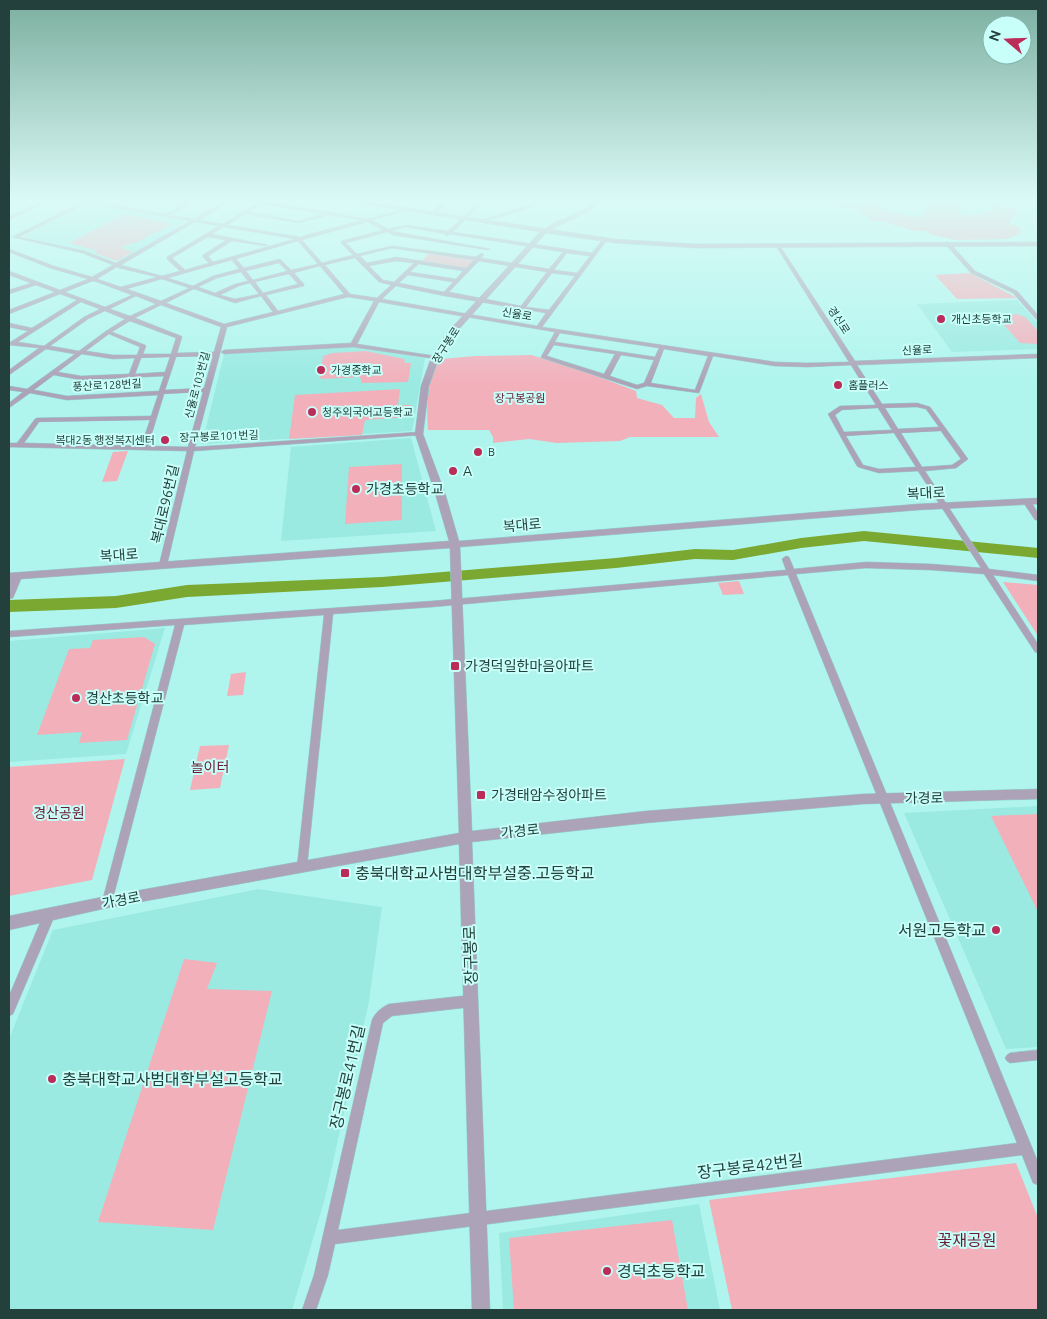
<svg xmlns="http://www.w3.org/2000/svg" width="1047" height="1319" font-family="Ubuntu,'Noto Sans KR',sans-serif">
	<rect width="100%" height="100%" fill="#aff5ee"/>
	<path fill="#9aeae2" d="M90,203L190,222L119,262L84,250L21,237Z
		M1017,300L1038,323V349L952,352L917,304Z
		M352,346L425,358L412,431L202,444L224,354Z
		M411,438L436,531L281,541L291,447Z
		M165,628L126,754L9,762V641Z
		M1038,806V1047L1006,1049L904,813Z
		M258,889L382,907L369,1001L325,1198L292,1310H9V1039L53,930Z
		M699,1204L720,1310H503L499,1233Z"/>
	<path fill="#f2b0bb" d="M788,199H831L855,205L866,199H886L881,208L893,213L919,217L927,209V201L920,199L957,201L959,213C976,217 979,215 994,209L992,206L993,204L1015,209L1017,212L1009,223L1021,228L1020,234L1007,239L956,240L932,235L926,231H914L881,221H871L859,209L832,206C823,195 800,202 788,199Z
		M125,214L172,224L137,242L120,247L113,245L133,252L117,261L95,253L98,251L69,243Z
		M430,252L475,260L466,269L421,262Z
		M970,273L1017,298L957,299L935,275Z
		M1017,314L1025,317L1038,331V344L1020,343L997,317Z
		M366,351L404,359L405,363H411L408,382L362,383L360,377L323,379L320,378L323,356L333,353Z
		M531,355L570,366L636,391L637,398L662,405L674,418H695L696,398L701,394L709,422L719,437H630L620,441L557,443L529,439L493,443V437L489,430H428C426,406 427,379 441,359L475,356Z
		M400,389L398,405H412L408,417L365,420L362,435L289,439L295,395Z
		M128,451L117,481L102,482L113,452Z
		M402,464V520L345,524L349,467Z
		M739,581L744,594L723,595L718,583Z
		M1003,582L1038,585V636Z
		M144,637L155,644L127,740L79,743L82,732L37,735L69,649L90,648L93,640Z
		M246,672L243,695L227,696L231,674Z
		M229,745L220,788L190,790L200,746Z
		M125,759L92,880L9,896V767Z
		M1038,814V912L991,816Z
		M184,959L217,963L207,989L272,991L213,1230L98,1222Z
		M1016,1163L1038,1218V1310H732L709,1200Z
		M672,1220L688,1310H514L509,1238Z"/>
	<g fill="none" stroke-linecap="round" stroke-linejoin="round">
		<path fill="#7aa831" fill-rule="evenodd" d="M864,531L1038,548V558L864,541L801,548L733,560L695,559L616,568L382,587L187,597L116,608L9,612V600L116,596L187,585L382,577L616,558L695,549L733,550L801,538Z"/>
		<g stroke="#93d1cb" stroke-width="1">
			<path id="pedestrian" d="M1038,1050V1060L1010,1063L1007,1061L1005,1058L1007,1055L1010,1053Z"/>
		</g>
		<g stroke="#93d1cb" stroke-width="1">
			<path id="minor" d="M47,199H53L9,220V217Z
				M89,199H95L92,201L112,205L123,199H129L117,206L166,214L184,204L157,199H168L187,202L193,199H199L171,215L194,219L228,199H234L199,220L223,224L257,203L240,199L262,201L368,219L404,209H406V211L372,220L388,229L406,225L448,231L482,199H487L453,232L592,253L603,239L607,240L542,327L775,362L807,363L849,362L776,246L778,245L780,246L855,361L1038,354V358L857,365L882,404L917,403L930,407L968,459L956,468L925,471L989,569L1038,575V581L993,575L1038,644V653L1035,652L984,574L931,570L866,568L796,574L1038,1162V1185L1033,1183L1022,1155L335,1244L328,1275L316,1310H302L314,1275L372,1020C375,1013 382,1007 389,1004L471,995L475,997L477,1001L475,1005L471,1007L392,1016L383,1023L338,1230L1017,1143L788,575L432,607L333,614L307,867L306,870L302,872L298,870L297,867L324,615L184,625L112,902L111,906L107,907L103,906L102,902L175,625L9,637V631L432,601L786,570L782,559L786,556L789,557L794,569L866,562L931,564L981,568L918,471L879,473L858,467L857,466L828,414L840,406L876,405L851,365L807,367L775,366L713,356L699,393L647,386L637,389L542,358L541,357L555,332L379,302L357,344L435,356L437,357V359L353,347L224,354L221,352L224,350L351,343L374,301L348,297L227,327L195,447L419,432L421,433V435L194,451L167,565L163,568L160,567L159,565L187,451L9,447V443H17L35,419L37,418L151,416L158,395L67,400L30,393L9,408V403L23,392L9,390V386L27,389L75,354L46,349L9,375V370L39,348L9,345V343L28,331L9,327V323L32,328L77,300L60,294L9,314V310L55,292L36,285L9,294V290L31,283L9,275V271L60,290L88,279L50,268L9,252V249L54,266L92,277L113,265L82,253L12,237ZM88,203L190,221L116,263L85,251L19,237ZM262,204L323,214L299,221L248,212ZM245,214L299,223L329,215L362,220L300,237L228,225ZM195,222L219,226L167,257V259L180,271L162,276L121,265ZM367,222L383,230L341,241V243L353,255L322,263L302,240ZM224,227L295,239L213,262L208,256L232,241L266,246L268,245L212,234ZM406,227L446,234L445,235L447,236L450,234L563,252L549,269L481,258L484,255L481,253L476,257L392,246L357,254L346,243L387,232L393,235L488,250L490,249L391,231ZM208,237L226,240L203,255V257L209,263L185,270L172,258ZM298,241L318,264L291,270L280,259L244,268L236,259ZM392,248L474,260L466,268L396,257L367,263L360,256ZM567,253L590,256L577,273L554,270ZM355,258L379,282L391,285L377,298L350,294L325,265ZM232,260L239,269L213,276L193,286L168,278ZM396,261L414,263L394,282L383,280L369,266ZM479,261L547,272L521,306L449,292ZM279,263L287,271L253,280L246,271ZM419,264L463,271L456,279L410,272ZM320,266L344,294L278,311L266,295L304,286V284L294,273ZM117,267L119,268L157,277L121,287L97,279ZM241,272L248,281L235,284L215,293L198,287L217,278ZM552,273L575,276L549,310L526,307ZM289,274L298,284L263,293L255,282ZM408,275L453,282L444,292L399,283ZM162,279L189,288L161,301L127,289ZM93,281L97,282L132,295L105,307L65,292ZM250,283L259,294L235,299L220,295L239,286ZM396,286L445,296L546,313L537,326L382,299ZM194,289L235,303L261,296L273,312L224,324L166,303ZM136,296L156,304L130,316L110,309ZM81,302L100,309L84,317L44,346L18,342ZM161,305L221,327L214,352L177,353L182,337L181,336L135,318ZM105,311L125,319L106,331L79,351L50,346L88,319ZM130,321L176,338L171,354H143L146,346L145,345L112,332ZM560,333L659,348L655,357L555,342ZM109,334L140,347L137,355H113L86,351ZM554,345L615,354L604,374L547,356ZM664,349L708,356L695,390L651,383ZM82,354L113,359L135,358L129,374L81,376L58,372ZM621,355L654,360L644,383L637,385L610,376ZM213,356L204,388L165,390L176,357ZM170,357L165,372L135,374L141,358ZM54,375L81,380L164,376L159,391L67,396L34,390ZM203,392L188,447L148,446L164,394ZM917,407L926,409L939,427L898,429L885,408ZM878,408L892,430L844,432L835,415L842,410ZM150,420L141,446L24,443L39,422ZM941,431L961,459L952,465L922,467L901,433ZM894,433L916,467L879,469L863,465L846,436Z
				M371,199H378L365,205L361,204Z
				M446,199H451L435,215H431V213Z
				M534,199H539L532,207L483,222L479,221L528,205Z
				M597,199H602L590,211L546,232L542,231C559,217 582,215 597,199Z
				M945,242H949L975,271L1017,291L1038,315V320L1036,319L1013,293L971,273L945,244Z
				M1024,500H1030L1038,513V520H1035L1023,502Z
				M49,910L53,911L55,915L13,1014L9,1016V996L45,911Z"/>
		</g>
		<g stroke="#93d1cb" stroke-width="1">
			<path id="tertiary" d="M332,199H348L615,239L695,244L1038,242V246L695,248L615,243L546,233L451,338L439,358L429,386L423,434L445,493L459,541L918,504L1038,498V504L918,510L460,547L472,831L646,811L863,794L1038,789V799L863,804L646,823L472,842L490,1310H472L459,844L107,908L9,930V916L107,896L459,833L450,548L21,579L13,598L9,599L10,579H9V573L449,541L435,493L415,434L421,386L431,358L445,335L540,232Z"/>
		</g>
		<use href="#pedestrian" fill="#ada3b8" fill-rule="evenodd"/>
		<use href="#minor" fill="#ada3b8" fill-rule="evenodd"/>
		<use href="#tertiary" fill="#ada3b8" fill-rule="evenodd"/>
	</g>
	<linearGradient id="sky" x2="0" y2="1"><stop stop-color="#7caf9f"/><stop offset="0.52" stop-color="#dbfaf7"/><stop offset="1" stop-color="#dbfaf7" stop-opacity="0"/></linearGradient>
	<rect width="1047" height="384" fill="url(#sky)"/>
	<g fill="#bb2c58" stroke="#c8fff9" stroke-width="2">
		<circle cx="941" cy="319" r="5"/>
		<circle cx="321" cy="370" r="5"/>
		<circle cx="838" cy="385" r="5"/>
		<circle cx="312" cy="412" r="5"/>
		<circle cx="165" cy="440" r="5"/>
		<circle cx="478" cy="452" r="5"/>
		<circle cx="453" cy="471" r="5"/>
		<circle cx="356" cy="489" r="5"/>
		<rect x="450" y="661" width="10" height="10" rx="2.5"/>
		<circle cx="76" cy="698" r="5"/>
		<rect x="476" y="790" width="10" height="10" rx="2.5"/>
		<rect x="340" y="868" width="10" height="10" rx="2.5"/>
		<circle cx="996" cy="930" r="5"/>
		<circle cx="52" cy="1079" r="5"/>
		<circle cx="607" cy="1271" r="5"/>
	</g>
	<g text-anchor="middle" stroke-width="4" stroke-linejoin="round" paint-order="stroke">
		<g font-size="11" fill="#23403d" stroke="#c8fff9">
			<text transform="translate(517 314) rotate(10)" y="4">신율로</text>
			<text transform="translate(839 320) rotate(57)" y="4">경신로</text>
			<text transform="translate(446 345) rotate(-57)" y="4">장구봉로</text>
			<text transform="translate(917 350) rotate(-3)" y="4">신율로</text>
			<text transform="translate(107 385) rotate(-3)" y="4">풍산로128번길</text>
			<text transform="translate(197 385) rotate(-75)" y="4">신율로103번길</text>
			<text transform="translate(219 436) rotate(-2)" y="4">장구봉로101번길</text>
		</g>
		<g font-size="11" fill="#23403d" stroke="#c8fff9" text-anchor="start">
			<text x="951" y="323">개신초등학교</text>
			<text x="331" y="374">가경중학교</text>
			<text x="848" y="389">홈플러스</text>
			<text x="322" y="416">청주외국어고등학교</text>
			<text x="155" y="444" text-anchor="end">복대2동 행정복지센터</text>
			<text x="488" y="456">B</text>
		</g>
		<g font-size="11" fill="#6a1c32" stroke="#c8fff9">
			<text x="520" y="402">장구봉공원</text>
		</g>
		<g font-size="14" fill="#23403d" stroke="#c8fff9" text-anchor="start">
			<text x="463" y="476">A</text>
			<text x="366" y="494">가경초등학교</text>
			<text x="465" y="671">가경덕일한마음아파트</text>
			<text x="86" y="703">경산초등학교</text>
			<text x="491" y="800">가경태암수정아파트</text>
		</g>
		<g font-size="14" fill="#23403d" stroke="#c8fff9">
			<text transform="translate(926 493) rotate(-3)" y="5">복대로</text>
			<text transform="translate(165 504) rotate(-77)" y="5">복대로96번길</text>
			<text transform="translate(522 525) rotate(-5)" y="5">복대로</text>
			<text transform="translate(119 555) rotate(-4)" y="5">복대로</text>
			<text transform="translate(924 798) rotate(-1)" y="5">가경로</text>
			<text transform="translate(520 831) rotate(-6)" y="5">가경로</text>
			<text transform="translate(121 900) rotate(-11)" y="5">가경로</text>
		</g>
		<g font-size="14" fill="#6a1c32" stroke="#c8fff9">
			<text x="210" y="772">놀이터</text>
			<text x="59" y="818">경산공원</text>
		</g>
		<g font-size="16" fill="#23403d" stroke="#c8fff9" text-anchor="start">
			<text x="355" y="879">충북대학교사범대학부설중.고등학교</text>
			<text x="986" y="936" text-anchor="end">서원고등학교</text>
			<text x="62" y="1085">충북대학교사범대학부설고등학교</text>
			<text x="617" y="1277">경덕초등학교</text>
		</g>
		<g font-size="16" fill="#23403d" stroke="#c8fff9">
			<text transform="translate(470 955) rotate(-92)" y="6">장구봉로</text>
			<text transform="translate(347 1077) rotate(-77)" y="6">장구봉로41번길</text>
			<text transform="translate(750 1166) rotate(-7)" y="6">장구봉로42번길</text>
		</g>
		<g font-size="16" fill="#6a1c32" stroke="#c8fff9">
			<text x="967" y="1246">꽃재공원</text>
		</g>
	</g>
	<rect width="1047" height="1319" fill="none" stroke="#23403d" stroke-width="20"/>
	<g transform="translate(1007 40) rotate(289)"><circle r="24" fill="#c8fff9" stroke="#86b3ae"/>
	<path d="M0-4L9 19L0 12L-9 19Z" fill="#bb2c58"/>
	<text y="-8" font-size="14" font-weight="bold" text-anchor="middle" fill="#23403d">N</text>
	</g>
</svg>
